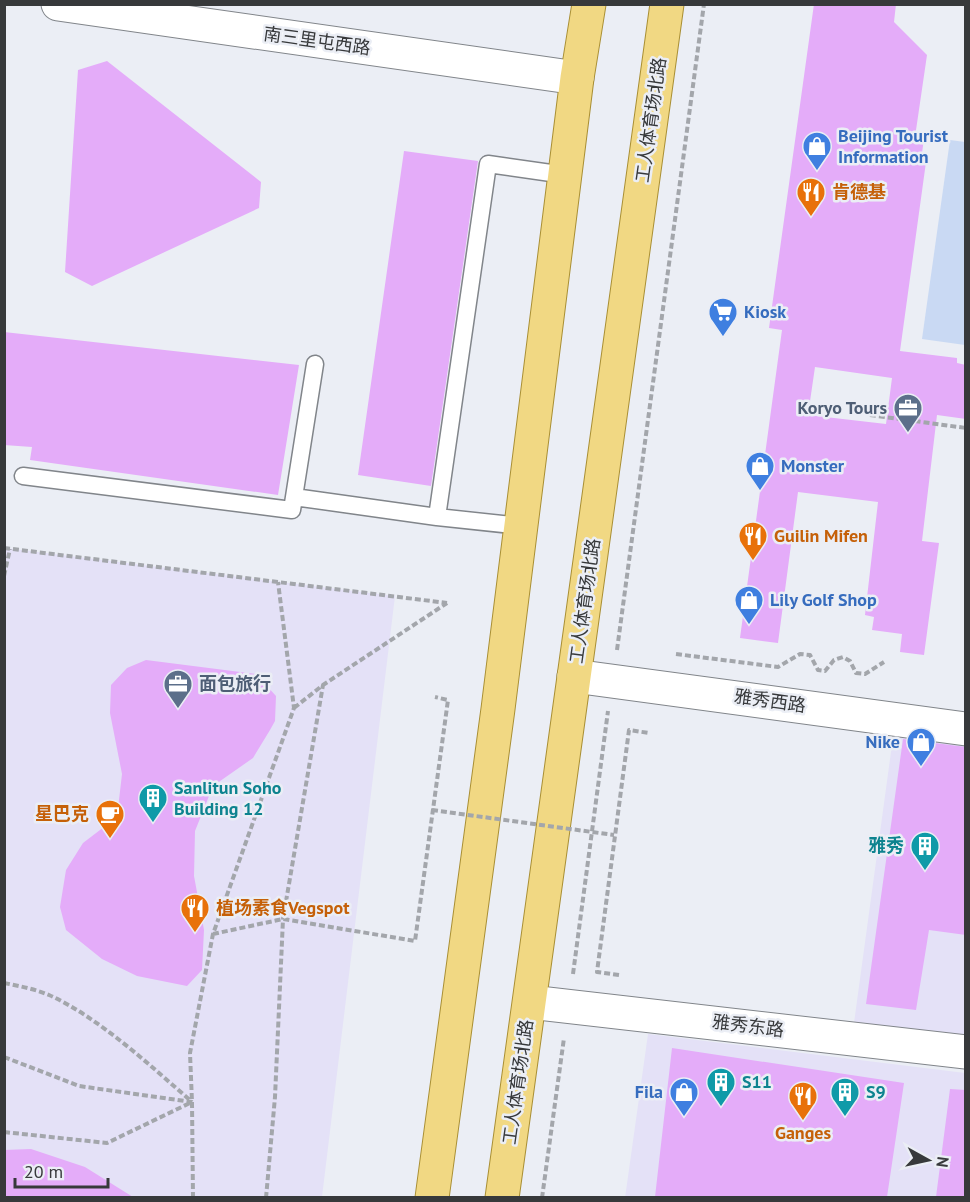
<svg xmlns="http://www.w3.org/2000/svg" width="970" height="1202" font-family="'PT Sans','Noto Sans SC',sans-serif">
	<rect width="100%" height="100%" fill="#ebeef5"/>
	<path fill="#e4e1f7" d="M5,548L395,596L322,1197L5,1198Z
		M894,730L965,740V1036L854,1023Z
		M648,1034L965,1073V1197L625,1198Z"/>
	<path fill="#c9d9f3" d="M950,140L965,142V345L922,339Z"/>
	<path fill="#e4acf9" fill-rule="evenodd" d="M814,4H896L894,22L927,55L915,137L924,138L921,161L926,162L900,351L957,358V363L966,365V419L937,415L922,541L939,543L924,655L900,652L902,634L872,630L874,617L865,615L878,502L798,492L778,643L740,638L782,330L769,328ZM815,367L892,378L886,424L808,415Z
		M107,61L261,182L259,208L92,286L65,272L78,70Z
		M404,151L478,161L431,486L358,475Z
		M4,332L299,365L278,495L30,460L32,447L4,445Z
		M146,660L256,674L276,696L275,721L270,730L253,758L213,786L195,831L194,876L204,930L202,970L187,986L137,976L102,959L66,930L60,907L66,870L83,843L117,817L122,774L110,713L111,685L127,668Z
		M903,739L966,747V935L929,930L916,1010L866,1004Z
		M672,1048L904,1083L887,1197H655Z
		M950,1089L966,1090V1197H936Z
		M31,1149L85,1167L133,1197H4V1150Z"/>
	<g fill="none" stroke-linecap="round" stroke-linejoin="round">
		<g stroke="#81858a" stroke-width="19">
			<path id="lane" d="M315,364L294,497L437,517
				M23,476L292,510L294,497
				M521,526L437,517L488,164L565,175"/>
		</g>
		<g stroke="#81858a" stroke-width="35">
			<path id="street" d="M58,4L577,78
				M574,676L966,729
				M530,1002L966,1052"/>
		</g>
		<g stroke="#a98f34" stroke-width="35">
			<path id="primary" d="M432,1198L498,709L577,78L589,4
				M502,1198L667,4"/>
		</g>
		<path stroke="#a3a6ab" stroke-width="4" stroke-dasharray="6 3" stroke-linecap="butt" d="M870,415L966,428
			M4,548L447,603
			M4,576L10,549
			M617,650L704,4
			M676,654L778,667L800,654L810,655L818,670L825,671L834,660L843,657L850,661L856,673L865,674L884,662
			M294,708L323,685L447,603
			M213,934L283,919L415,941L448,700L435,697
			M573,974L608,711
			M619,975L597,972L629,730L649,733
			M4,983C19,986 35,989 49,995C98,1017 151,1066 192,1102
			M4,1057L79,1086L192,1102
			M4,1132L107,1143L192,1102
			M193,1198L192,1102L190,1053L213,934L294,708L278,582
			M266,1198L275,1097L283,919L323,685
			M542,1198L564,1038"/>
		<use href="#lane" stroke="#fff" stroke-width="16"/>
		<use href="#street" stroke="#fff" stroke-width="33"/>
		<use href="#primary" stroke="#f1d883" stroke-width="33"/>
		<path stroke="#a3a6ab" stroke-width="4" stroke-dasharray="6 3" stroke-linecap="butt" d="M432,810L614,835"/>
	</g>
	<defs>
		<g id="shop-pin" transform="scale(1.5)"><path d="M0 17L-7.5 6A9.5 9.5 0 1 1 7.5 6Z" fill="#3f7fe0" stroke="#ebeef5"/><path d="M-5-2.5h2.3a2.7 3.5 0 0 1 5.4 0H5L5.5 6h-11ZM-1.5-2.5h3a1.5 2.3 0 0 0-3 0Z" fill="#fff"/></g>
		<g id="restaurant-pin" transform="scale(1.5)"><path d="M0 17L-7.5 6A9.5 9.5 0 1 1 7.5 6Z" fill="#e8710a" stroke="#ebeef5"/><path d="M-5-6h1v4h1v-4h1v4h1v-4h1v5L-1.5 .5V6h-2V.5L-5-1ZM5-6V6H3V1.5H1.5Q1.5-4 5-6Z" fill="#fff"/></g>
		<g id="supermarket-pin" transform="scale(1.5)"><path d="M0 17L-7.5 6A9.5 9.5 0 1 1 7.5 6Z" fill="#3f7fe0" stroke="#ebeef5"/><path d="M-6-5.5h2.5l.6 2H6L4.5 2H-2.5L-4.4-4H-6ZM-1.5 3.2a1.3 1.3 0 1 0 .1 0ZM3 3.2a1.3 1.3 0 1 0 .1 0Z" fill="#fff"/></g>
		<g id="office-pin" transform="scale(1.5)"><path d="M0 17L-7.5 6A9.5 9.5 0 1 1 7.5 6Z" fill="#5c6f8a" stroke="#ebeef5"/><path d="M-6-3h4V-5.5h4V-3h4V5H-6ZM-1-4.5V-3h2v-1.5ZM-6 0V1H6V0Z" fill="#fff"/></g>
		<g id="building-pin" transform="scale(1.5)"><path d="M0 17L-7.5 6A9.5 9.5 0 1 1 7.5 6Z" fill="#0f9aa8" stroke="#ebeef5"/><path d="M-4-6H4V6H1V3H-1V6H-4ZM-2.5-4.3h1.7v1.8h-1.7ZM.8-4.3h1.7v1.8H.8ZM-2.5-1h1.7V.8h-1.7ZM.8-1h1.7V.8H.8Z" fill="#fff"/></g>
		<g id="cafe-pin" transform="scale(1.5)"><path d="M0 17L-7.5 6A9.5 9.5 0 1 1 7.5 6Z" fill="#e8710a" stroke="#ebeef5"/><path d="M-5.5-4.5H6V0H3Q3 3.5 0 3.5H-2.5Q-5.5 3.5-5.5 0ZM3-3.2v2h1.7v-2ZM-6 4.5H4V6H-6Z" fill="#fff"/></g>
	</defs>
	<g fill-rule="evenodd">
		<use href="#shop-pin" x="817" y="146"/>
		<use href="#restaurant-pin" x="811" y="192"/>
		<use href="#supermarket-pin" x="723" y="312"/>
		<use href="#office-pin" x="908" y="408"/>
		<use href="#shop-pin" x="760" y="466"/>
		<use href="#restaurant-pin" x="753" y="536"/>
		<use href="#shop-pin" x="749" y="600"/>
		<use href="#office-pin" x="178" y="684"/>
		<use href="#shop-pin" x="921" y="742"/>
		<use href="#building-pin" x="153" y="798"/>
		<use href="#cafe-pin" x="110" y="814"/>
		<use href="#building-pin" x="925" y="846"/>
		<use href="#restaurant-pin" x="195" y="908"/>
		<use href="#building-pin" x="721" y="1082"/>
		<use href="#shop-pin" x="684" y="1092"/>
		<use href="#building-pin" x="845" y="1092"/>
		<use href="#restaurant-pin" x="803" y="1096"/>
	</g>
	<g text-anchor="middle" stroke-width="5" stroke-linejoin="round" paint-order="stroke">
		<g font-size="18" fill="#37393b" stroke="#ebeef5">
			<text transform="translate(317 41) rotate(8)" y="6">南三里屯西路</text>
			<text transform="translate(651 120) rotate(-82)" y="6">工人体育场北路</text>
			<text transform="translate(585 601) rotate(-82)" y="6">工人体育场北路</text>
			<text transform="translate(770 701) rotate(8)" y="6">雅秀西路</text>
			<text transform="translate(748 1026) rotate(7)" y="6">雅秀东路</text>
			<text transform="translate(518 1082) rotate(-82)" y="6">工人体育场北路</text>
		</g>
		<g font-size="18" font-weight="bold" fill="#366cbe" stroke="#ebeef5" text-anchor="start">
			<text x="838" y="142">Beijing Tourist<tspan x="838" dy="21">Information</tspan></text>
			<text x="744" y="318">Kiosk</text>
			<text x="781" y="472">Monster</text>
			<text x="770" y="606">Lily Golf Shop</text>
			<text x="900" y="748" text-anchor="end">Nike</text>
			<text x="663" y="1098" text-anchor="end">Fila</text>
		</g>
		<g font-size="18" font-weight="bold" fill="#c56008" stroke="#ebeef5" text-anchor="start">
			<text x="832" y="198">肯德基</text>
			<text x="774" y="542">Guilin Mifen</text>
			<text x="89" y="820" text-anchor="end">星巴克</text>
			<text x="216" y="914">植场素食Vegspot</text>
			<text x="803" y="1139" text-anchor="middle">Ganges</text>
		</g>
		<g font-size="18" font-weight="bold" fill="#4e5e75" stroke="#ebeef5" text-anchor="end">
			<text x="887" y="414">Koryo Tours</text>
			<text x="199" y="690" text-anchor="start">面包旅行</text>
		</g>
		<g font-size="18" font-weight="bold" fill="#0d838f" stroke="#ebeef5" text-anchor="start">
			<text x="174" y="794">Sanlitun Soho<tspan x="174" dy="21">Building 12</tspan></text>
			<text x="904" y="852" text-anchor="end">雅秀</text>
			<text x="742" y="1088">S11</text>
			<text x="866" y="1098">S9</text>
		</g>
	</g>
	<rect width="970" height="1202" fill="none" stroke="#37393b" stroke-width="12"/>
	<g transform="translate(928 1160) rotate(98)" stroke="#ebeef5" stroke-width="4.5" paint-order="stroke">
	<path d="M0-4.5L10 22L0 15L-10 22Z" fill="#37393b"/>
	<text y="-9" font-size="16" font-weight="bold" text-anchor="middle" fill="#37393b">N</text>
	</g>
	<path d="M15 1178v9h93v-9" fill="none" stroke="#37393b" stroke-width="3"/>
	<text x="24" y="1178" font-size="18" fill="#37393b" stroke="#ebeef5" stroke-width="4.5" paint-order="stroke">20 m</text>
</svg>
